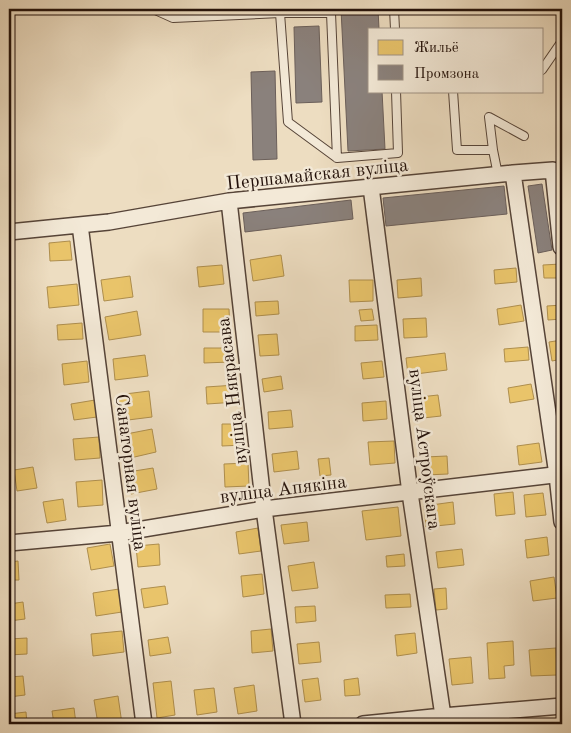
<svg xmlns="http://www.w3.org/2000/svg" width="571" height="733" font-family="'Old Standard TT',serif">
	<rect width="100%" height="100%" fill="#edddc1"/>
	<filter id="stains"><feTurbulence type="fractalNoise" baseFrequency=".004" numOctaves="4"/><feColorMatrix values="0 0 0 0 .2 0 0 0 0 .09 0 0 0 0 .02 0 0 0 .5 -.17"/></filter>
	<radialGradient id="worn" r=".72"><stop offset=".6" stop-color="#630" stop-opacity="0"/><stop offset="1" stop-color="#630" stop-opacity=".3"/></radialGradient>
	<path fill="#e9c46a" stroke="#ae8e4d" d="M70,241L72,260L50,261L49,243Z
		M281,255L284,276L253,281L250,260Z
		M561,264L562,278H544L543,265Z
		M222,265L224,284L199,287L197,267Z
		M516,268L517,282L495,284L494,270Z
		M130,276L133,297L104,301L101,280Z
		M421,278L422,296L398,298L397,280Z
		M349,280H373V301L350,302Z
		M77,284L79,305L49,308L47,287Z
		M278,301L279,314L256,316L255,302Z
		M521,305L524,321L499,325L497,309Z
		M562,305V319L548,320L547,306Z
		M203,309H229L230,332H203Z
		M372,309L374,320L361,321L359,310Z
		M137,311L141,335L109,340L105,317Z
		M426,318L427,337L404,338L403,319Z
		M82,323L83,339L58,340L57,325Z
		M377,325L378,340L355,341V326Z
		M277,334L279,355L260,356L258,335Z
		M562,340V359L552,361L549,342Z
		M528,347L529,360L505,362L504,349Z
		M204,348H230V362L204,363Z
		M445,353L447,370L408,375L406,358Z
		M145,355L148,376L115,380L113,359Z
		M87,361L89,382L64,385L62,364Z
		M382,361L384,377L363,379L361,363Z
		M281,376L283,389L264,392L262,379Z
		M531,384L534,399L510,403L508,388Z
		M236,385L237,402L207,404L206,387Z
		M557,388H562V406H559Z
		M149,391L152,417L120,421L117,395Z
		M438,395L441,416L414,419L411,398Z
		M95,400L97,417L74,420L71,404Z
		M386,401L387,419L363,421L362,403Z
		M291,410L293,427L269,429L268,412Z
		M222,424H243L244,445L222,446Z
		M152,429L156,452L126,459L121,435Z
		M99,437L100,458L75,460L73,439Z
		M394,441L395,463L370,465L368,442Z
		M539,443L542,462L519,465L517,446Z
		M297,451L299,469L274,472L272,454Z
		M447,456L448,474L425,475V457Z
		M329,458L331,475L320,476L318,459Z
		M248,463L249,486L225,487L224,464Z
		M33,467L37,488L17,491L14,470Z
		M153,468L157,489L131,494L128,472Z
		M102,480L103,505L78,507L76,482Z
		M513,492L515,514L496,516L494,494Z
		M543,493L546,515L526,517L524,495Z
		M63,499L66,520L47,523L43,502Z
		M453,502L455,524L426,527L424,506Z
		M398,507L401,536L366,540L362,511Z
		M307,522L309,541L284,544L281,525Z
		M258,528L261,551L239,554L236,532Z
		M547,537L549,555L527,558L525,540Z
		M110,544L114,566L91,570L87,548Z
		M159,544L160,565L138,567L136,546Z
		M462,549L464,565L438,568L436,552Z
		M404,554L405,566L387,567L386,556Z
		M18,561L19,580H9V562Z
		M314,562L318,588L292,591L288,566Z
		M262,574L264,594L243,597L241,576Z
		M554,577L557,598L533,601L530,581Z
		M165,586L168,604L144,608L141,589Z
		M446,588L447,609L436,610L434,589Z
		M119,589L122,612L96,616L93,593Z
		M410,594L411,607L386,608L385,595Z
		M23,602L25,619L9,621V604Z
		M315,606L316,621L296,623L295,607Z
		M271,629L273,651L252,653L251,631Z
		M122,631L124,652L93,656L91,634Z
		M415,633L417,653L397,656L395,635Z
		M168,637L171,653L150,656L148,640Z
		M27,638V654L9,655V639Z
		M513,641L514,665L504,666L505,678L489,679L487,643Z
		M319,642L321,662L299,664L297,644Z
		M556,648L557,675L531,676L529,650Z
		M471,657L473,683L452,685L449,659Z
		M23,676L25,695L9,697V677Z
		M318,678L321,700L305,702L302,680Z
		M358,678L360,695L345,696L344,680Z
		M171,681L175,715L157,718L153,683Z
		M254,685L257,711L238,714L234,688Z
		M214,688L217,712L197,715L194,690Z
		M118,696L122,724H98L94,700Z
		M74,708L76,724H54L52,711Z
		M26,712L27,724H9V714Z"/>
	<path fill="#8a817c" stroke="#6b5f5a" d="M341,9H378L379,29H370V91H382L385,149L348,151Z
		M319,26L322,102L296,103L294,27Z
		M275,71L277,159L253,160L251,72Z
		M542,184L552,250L538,253L528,186Z
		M504,186L507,214L386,226L383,198Z
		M351,200L353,219L245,232L243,213Z"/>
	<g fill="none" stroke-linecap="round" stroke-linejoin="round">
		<g stroke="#564438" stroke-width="10">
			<path id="lane" d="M153,9L173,18L280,13H331V9
				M394,9L395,29
				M280,13L288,122L337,158L398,153L396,91
				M331,13L337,158
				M542,70L562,41
				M453,91L457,150H493L498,175
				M493,150L489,117L524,136"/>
		</g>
		<g stroke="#564438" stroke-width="18">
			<path id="street" d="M513,173L557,475L562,522
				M371,187L410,493L443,716
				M229,201L264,509L293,724
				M80,225L144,724
				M9,232L109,222L229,201L513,173L553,170L561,247
				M9,543L119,533L264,509L562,474
				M363,724L443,716L562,706"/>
		</g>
		<use href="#lane" stroke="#f3e9d7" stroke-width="8"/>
		<use href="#street" stroke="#f3e9d7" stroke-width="15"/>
	</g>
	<g text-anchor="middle" stroke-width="5" stroke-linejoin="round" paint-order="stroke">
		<g font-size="19" fill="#23110a" stroke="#f3e9d7">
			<text transform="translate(317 173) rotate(-6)" y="7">Першамайская вуліца</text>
			<text transform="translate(231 391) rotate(-97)" y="7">вуліца Някрасава</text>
			<text transform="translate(426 449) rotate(83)" y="7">вуліца Астроўскага</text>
			<text transform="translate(132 472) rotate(83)" y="7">Санаторная вуліца</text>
			<text transform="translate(283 488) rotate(-7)" y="7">вуліца Апякіна</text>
		</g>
	</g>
	<rect width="571" height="733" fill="none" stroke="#edddc1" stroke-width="30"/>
	<rect x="10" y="10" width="551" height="713" fill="none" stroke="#23110a" stroke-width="2.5"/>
	<rect x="15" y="15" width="541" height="703" fill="none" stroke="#23110a"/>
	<rect x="368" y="28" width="175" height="65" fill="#f3e9d7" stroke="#a09385"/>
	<rect x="378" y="40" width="25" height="15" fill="#e9c46a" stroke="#a09385"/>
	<text x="414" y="52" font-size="15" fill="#23110a">Жильё</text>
	<rect x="378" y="65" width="25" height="15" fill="#8a817c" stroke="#a09385"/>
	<text x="414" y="78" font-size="15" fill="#23110a">Промзона</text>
	<rect width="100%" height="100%" filter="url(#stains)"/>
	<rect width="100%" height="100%" fill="url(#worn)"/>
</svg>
